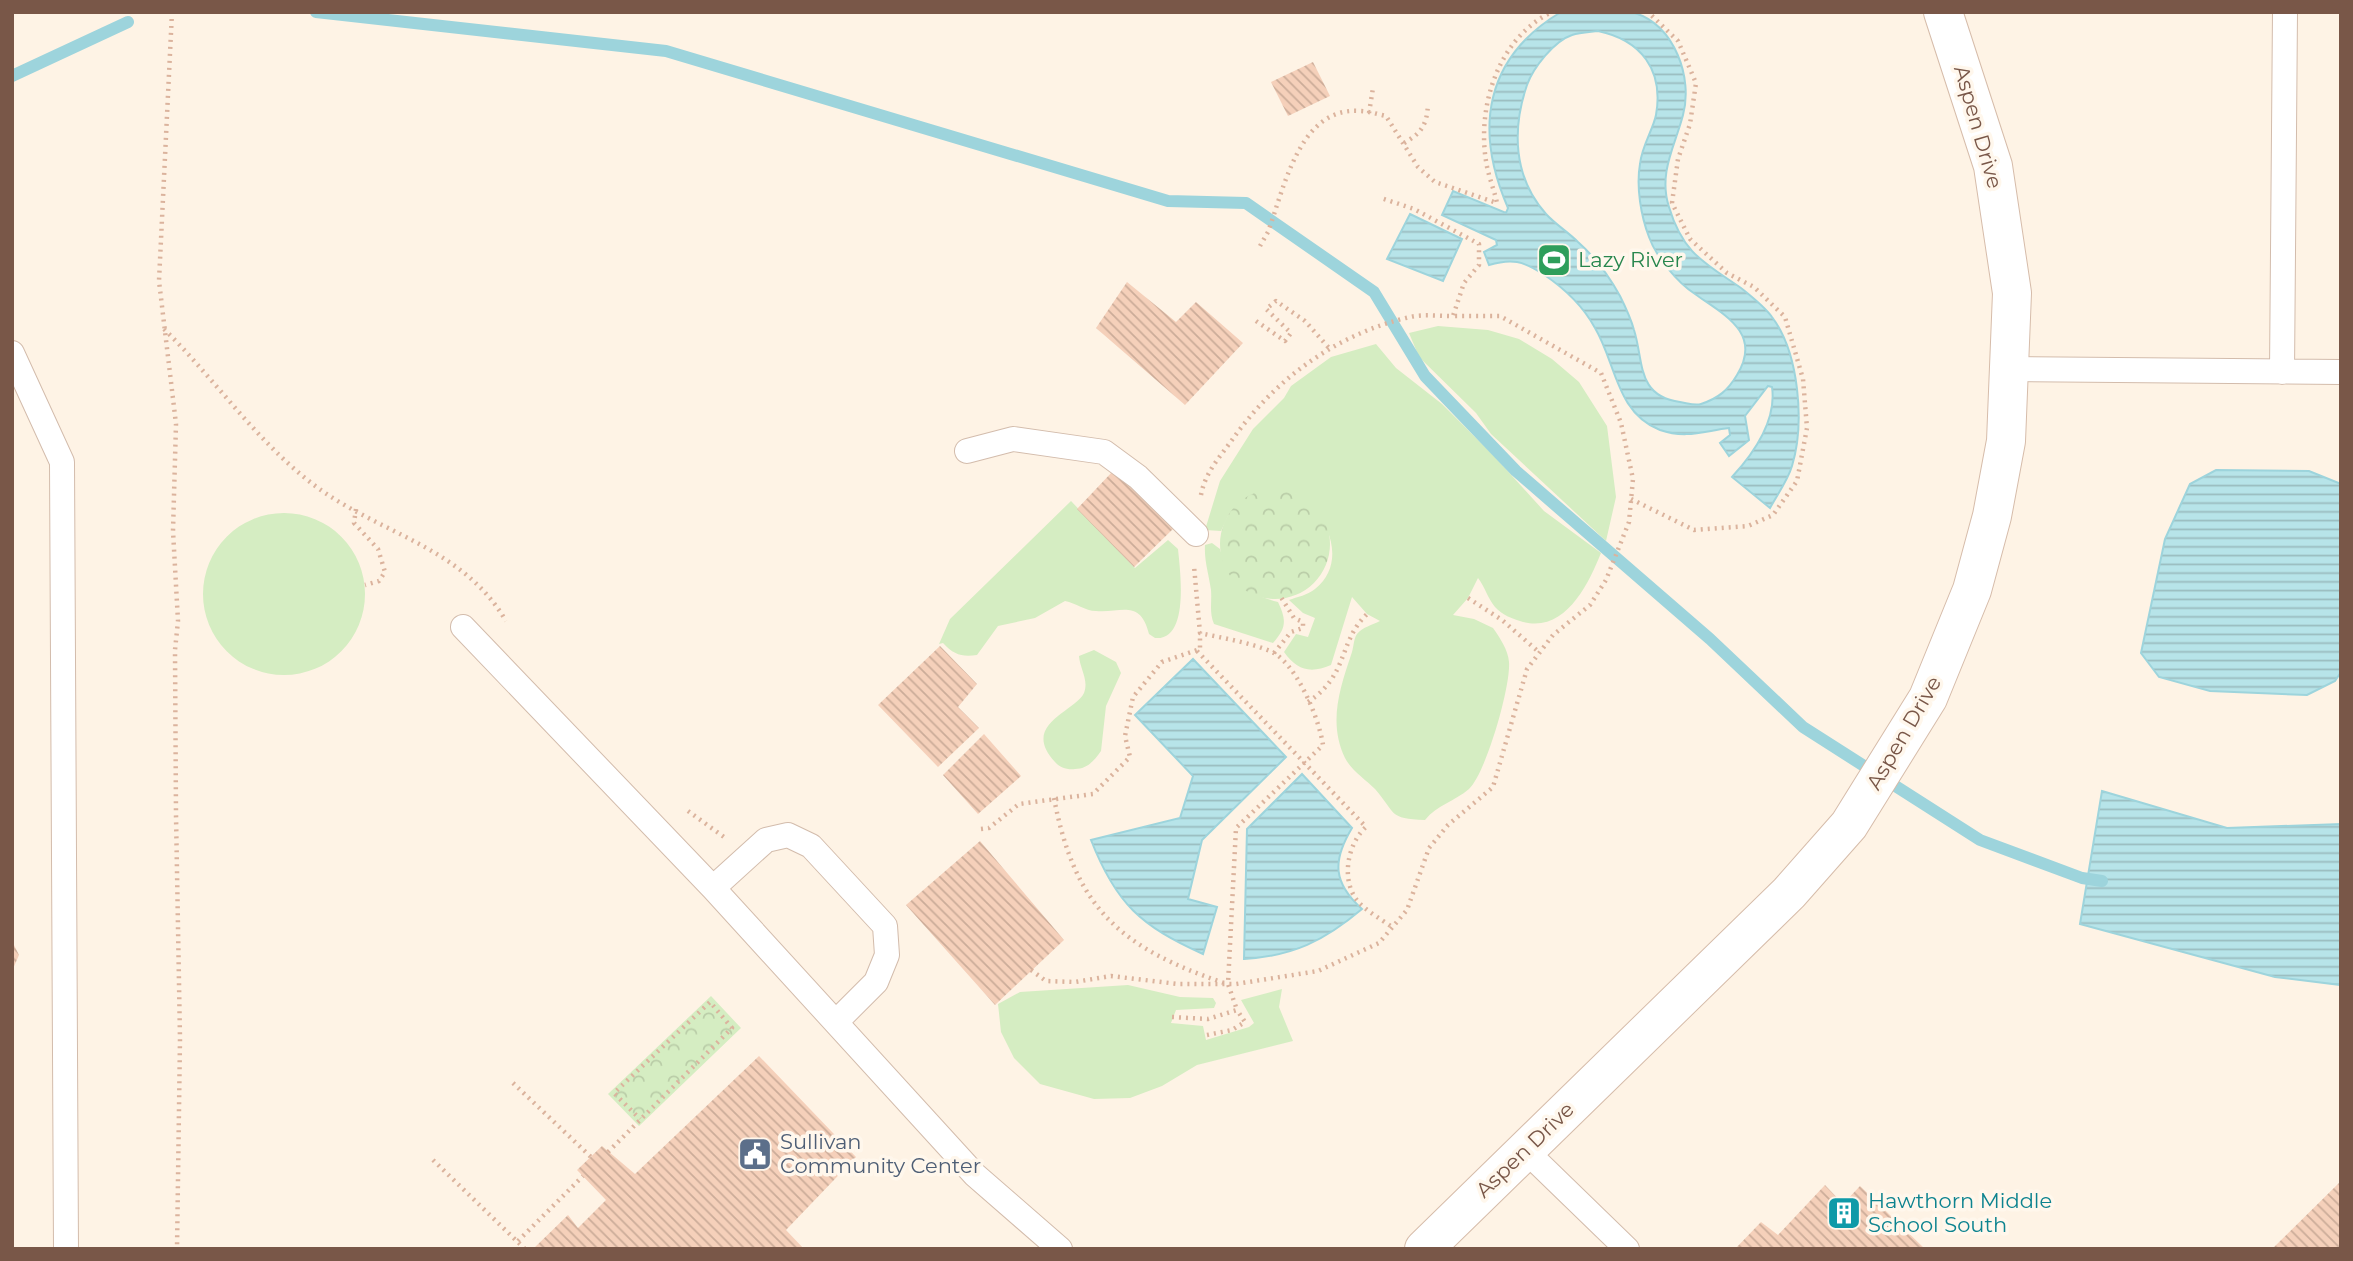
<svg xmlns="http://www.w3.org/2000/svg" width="2353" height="1261" font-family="Montserrat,sans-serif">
	<defs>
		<pattern id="park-crowns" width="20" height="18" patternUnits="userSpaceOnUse" patternTransform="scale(1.75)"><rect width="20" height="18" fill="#d5edc2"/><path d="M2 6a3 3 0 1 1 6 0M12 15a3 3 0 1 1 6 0" fill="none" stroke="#bacda8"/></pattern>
		<pattern id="water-rules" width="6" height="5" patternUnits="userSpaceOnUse" patternTransform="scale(1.75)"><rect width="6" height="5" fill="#b7e4e9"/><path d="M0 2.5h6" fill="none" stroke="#9abcbf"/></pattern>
		<pattern id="building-back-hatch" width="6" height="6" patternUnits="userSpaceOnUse" patternTransform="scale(1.75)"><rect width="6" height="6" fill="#f5d0ba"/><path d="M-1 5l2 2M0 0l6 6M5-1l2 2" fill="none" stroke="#cbac99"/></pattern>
	</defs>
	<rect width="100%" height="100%" fill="#fef3e5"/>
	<path fill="#d5edc2" d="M1438,326L1488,330L1519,339L1552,359L1579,382L1607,426L1616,497L1606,541L1491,434L1476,413L1419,357L1409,333Z
		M1376,344L1396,368L1442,404L1493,455L1544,511L1601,553C1588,585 1565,633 1523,622C1513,619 1502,615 1495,607C1488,599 1485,587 1478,578L1468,598L1453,615L1474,619L1493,628C1500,638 1508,650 1509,662C1511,686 1486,773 1469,789C1455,801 1437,805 1425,820C1388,819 1396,813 1375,789C1366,780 1351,770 1345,758C1328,723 1340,688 1351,655C1354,648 1353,640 1357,634C1363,627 1372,625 1380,621L1367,614L1352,597L1331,665C1310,674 1297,670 1284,652L1296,634L1308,637L1315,618L1303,613L1289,600C1297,597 1308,595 1315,589C1350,561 1326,511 1295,493L1229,514L1221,531L1205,530L1220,481L1253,429L1284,398L1291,386L1331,357Z
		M1071,501L1135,568L1168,540L1178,549C1180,570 1190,641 1155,638L1149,634C1140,599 1122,613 1096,611C1085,611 1076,603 1065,601L1035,618L998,626L977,655C962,657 954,655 943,643L939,644L950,619Z
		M203 594a81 81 0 1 1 162 0a81 81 0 1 1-162 0Z
		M1212,543L1220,549C1228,580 1248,594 1278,602C1287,621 1286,628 1273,643L1214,624C1209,612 1212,603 1211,590C1209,575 1204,561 1205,545Z
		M1094,650L1116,662L1121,673L1106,706L1101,751C1094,761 1087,769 1075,769C1068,770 1060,768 1055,762C1020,724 1075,712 1084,693C1089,680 1080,669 1079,656Z
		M1128,985L1180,997L1213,998L1216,1003L1214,1008L1176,1010L1171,1023L1203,1026L1206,1040L1249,1027L1254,1023L1241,1000L1282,989L1279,1007L1293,1041L1197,1065L1162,1086L1130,1098L1094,1099L1040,1084L1014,1058L1001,1032L998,1004L1020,992Z"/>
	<path fill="url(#park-crowns)" d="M1220 544a55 55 0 1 1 110 0a55 55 0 1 1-110 0Z
		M711,996L741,1028L639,1126L608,1094Z"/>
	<path fill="url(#water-rules)" stroke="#9dd4dc" stroke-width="2" fill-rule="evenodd" d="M1561,12C1583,12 1614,7 1635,13C1675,26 1693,78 1683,115C1675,146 1658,173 1669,207C1683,254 1705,263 1741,288C1751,296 1765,307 1772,317C1799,353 1805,423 1792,466C1788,480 1777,495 1770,508L1732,477C1754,453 1777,421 1772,387L1768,386L1745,416L1749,440L1729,456L1720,443L1730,435L1729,428C1704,431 1686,439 1660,430C1616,413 1616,363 1595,328C1583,306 1564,288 1543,274C1523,261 1512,258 1489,265L1484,252L1497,245L1496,240L1442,215L1453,191L1506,213L1508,208C1474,130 1484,58 1561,12ZM1598,31C1641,40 1664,70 1656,115C1653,130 1642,145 1640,164C1636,187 1641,216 1649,237C1656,257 1678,283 1695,294C1723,314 1763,333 1737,375C1728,390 1719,398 1701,404C1695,406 1687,403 1680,402C1636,396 1644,361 1634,330C1631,319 1625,306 1620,296C1609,276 1595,257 1578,242C1568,232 1555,224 1546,214C1513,177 1512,129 1527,85C1533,68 1554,41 1572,35C1580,32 1590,32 1598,31Z
		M1410,214L1462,239L1443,281L1387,259Z
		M2216,470L2309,471L2341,484V672L2335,681L2307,695L2210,691L2159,677L2141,653L2165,539L2190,484Z
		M1193,659L1286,757L1202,840L1188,899L1217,907L1203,954C1141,926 1116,904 1091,840L1180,818L1193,776L1135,715Z
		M1302,774L1352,828C1332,861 1333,883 1362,909C1324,941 1293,956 1244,959L1247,829Z
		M2102,791L2227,828L2341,824V985L2275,977L2080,924Z"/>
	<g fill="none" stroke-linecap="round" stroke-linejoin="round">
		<path stroke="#9dd4dc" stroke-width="12" d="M316,12L666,51L1168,201L1246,203L1374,292L1425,376L1516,471L1710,639L1803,727L1980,840L2082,878L2102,881
			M12,76L128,22"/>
	</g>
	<path fill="url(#building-back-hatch)" d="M1313,62L1330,96L1288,116L1271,82Z
		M1127,282L1176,322L1196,302L1243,343L1185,405L1096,328Z
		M1113,471L1174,528L1134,567L1077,509Z
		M940,646L977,684L958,707L979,728L938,767L878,705Z
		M984,734L1021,776L978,814L943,775Z
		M980,841L1064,940L995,1005L906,905Z
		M12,941L19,955L12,971Z
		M759,1056L856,1157L786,1230L804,1249H533L568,1215L578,1228L606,1200L577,1170L602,1146L635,1174Z
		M2341,1181V1249H2272Z
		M1825,1185L1843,1204L1860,1186L1925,1249H1735L1761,1222L1778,1235Z"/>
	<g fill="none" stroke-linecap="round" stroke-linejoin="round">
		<g stroke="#d3bcac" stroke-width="26">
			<path id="lane" d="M12,353L62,462L66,1249
				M2009,369L2341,372
				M2282,372L2285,12
				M967,451L1013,439L1104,452L1138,477L1196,534
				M463,627L713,888L975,1175L1060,1249
				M713,888L766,840L788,835L811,846L885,926L887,955L876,982L836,1022
				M1525,1150L1627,1249"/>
		</g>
		<g stroke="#d6bcaa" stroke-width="40">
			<path id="secondary" d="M1424,1249L1789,893L1849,825L1928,698L1972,590L1992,516L2006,441L2012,293L1993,166L1943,12"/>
		</g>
		<path stroke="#dbb39d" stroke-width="4.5" stroke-dasharray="2 5" stroke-linecap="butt" d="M172,12L159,281L176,424L173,531L178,621L175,650L176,815L180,1039L177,1249
			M1369,113L1373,88
			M1404,143C1422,133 1427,124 1428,104
			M1260,246L1268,232C1284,189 1299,107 1359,111C1368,111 1377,114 1386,116L1418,167L1435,182L1497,203C1494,189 1488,175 1486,161C1477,105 1499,37 1552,12
			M1256,321L1285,341L1291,333L1266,309L1276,301L1305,321L1329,348
			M164,329C215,379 256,441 314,485C379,534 462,546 506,621
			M1201,495C1205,473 1219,458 1232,440C1275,379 1336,334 1410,317C1423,314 1439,316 1453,316L1464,283L1479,265V244L1414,209L1381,198
			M1631,499L1694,530L1748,526L1773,515L1797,481L1807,428L1803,379L1785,317L1754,287L1727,273L1690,239L1672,203L1678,159L1690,124L1696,83L1678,41L1648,12
			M356,509L354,523L378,549L385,572L379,581L365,585
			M1468,598L1502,620L1540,653
			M1197,651L1366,827C1348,843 1341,878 1356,899C1364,910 1381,919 1392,927
			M1274,653L1291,632L1303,628V622L1294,618L1279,594
			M1308,702C1349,675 1338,642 1367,614
			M1054,798C1075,909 1121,948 1224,983
			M688,811L724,837
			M981,829L989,828L1019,804L1093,794L1130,757L1125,736L1133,697L1162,662L1200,649V633
			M1031,970L1046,981L1075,982L1111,976L1178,984H1236L1318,971L1379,943L1407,910L1429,848L1448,825L1493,787L1527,669L1553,635L1590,605L1606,580L1629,522L1633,479L1621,423L1601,373L1500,316H1454
			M1172,1017L1208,1019L1237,1010L1228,984L1236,828L1323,745C1319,718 1296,662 1270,651C1248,642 1222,638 1200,633L1194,566
			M1207,1035L1232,1030L1245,1022L1237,1010
			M513,1083L591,1157
			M608,1152L732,1028L710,1002L614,1093L640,1119
			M433,1160L525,1249
			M518,1241L583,1176"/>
		<use href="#lane" stroke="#fff" stroke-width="24"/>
		<use href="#secondary" stroke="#fff" stroke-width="38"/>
	</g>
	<defs>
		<g id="stadium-square" transform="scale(1.75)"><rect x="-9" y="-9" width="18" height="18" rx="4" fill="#2e9e5b" stroke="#fff7ec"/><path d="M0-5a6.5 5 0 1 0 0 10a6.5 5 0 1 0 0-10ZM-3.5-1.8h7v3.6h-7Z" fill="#fff"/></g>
		<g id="civic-square" transform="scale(1.75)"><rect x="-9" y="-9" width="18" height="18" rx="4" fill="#5c6f8a" stroke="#fff7ec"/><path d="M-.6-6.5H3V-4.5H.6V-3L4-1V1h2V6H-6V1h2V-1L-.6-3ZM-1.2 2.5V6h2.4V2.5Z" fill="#fff"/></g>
		<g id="building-square" transform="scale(1.75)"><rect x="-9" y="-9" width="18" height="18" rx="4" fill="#0f9aa8" stroke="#fff7ec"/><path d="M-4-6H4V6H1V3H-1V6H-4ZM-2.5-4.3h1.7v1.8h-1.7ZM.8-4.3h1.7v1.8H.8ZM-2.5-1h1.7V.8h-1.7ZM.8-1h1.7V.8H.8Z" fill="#fff"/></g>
	</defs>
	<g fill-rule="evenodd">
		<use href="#stadium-square" x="1554" y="260"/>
		<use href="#civic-square" x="755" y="1154"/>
		<use href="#building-square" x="1844" y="1213"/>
	</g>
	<g text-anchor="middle" stroke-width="7" stroke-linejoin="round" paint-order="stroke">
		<g font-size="21" fill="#795748" stroke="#fff7ec">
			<text transform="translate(1978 127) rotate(74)" y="7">Aspen Drive</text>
			<text transform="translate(1904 733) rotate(-60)" y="7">Aspen Drive</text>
			<text transform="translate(1525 1150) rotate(-44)" y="7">Aspen Drive</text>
		</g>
		<g font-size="21" fill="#27864d" stroke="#fff7ec" text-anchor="start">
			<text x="1578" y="267">Lazy River</text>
		</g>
		<g font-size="21" fill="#4e5e75" stroke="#fff7ec" text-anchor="start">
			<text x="780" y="1149">Sullivan<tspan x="780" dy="24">Community Center</tspan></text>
		</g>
		<g font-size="21" fill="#0d838f" stroke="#fff7ec" text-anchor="start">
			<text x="1868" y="1208">Hawthorn Middle<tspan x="1868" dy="24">School South</tspan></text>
		</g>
	</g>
	<rect width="2353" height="1261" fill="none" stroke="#795748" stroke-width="28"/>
</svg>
